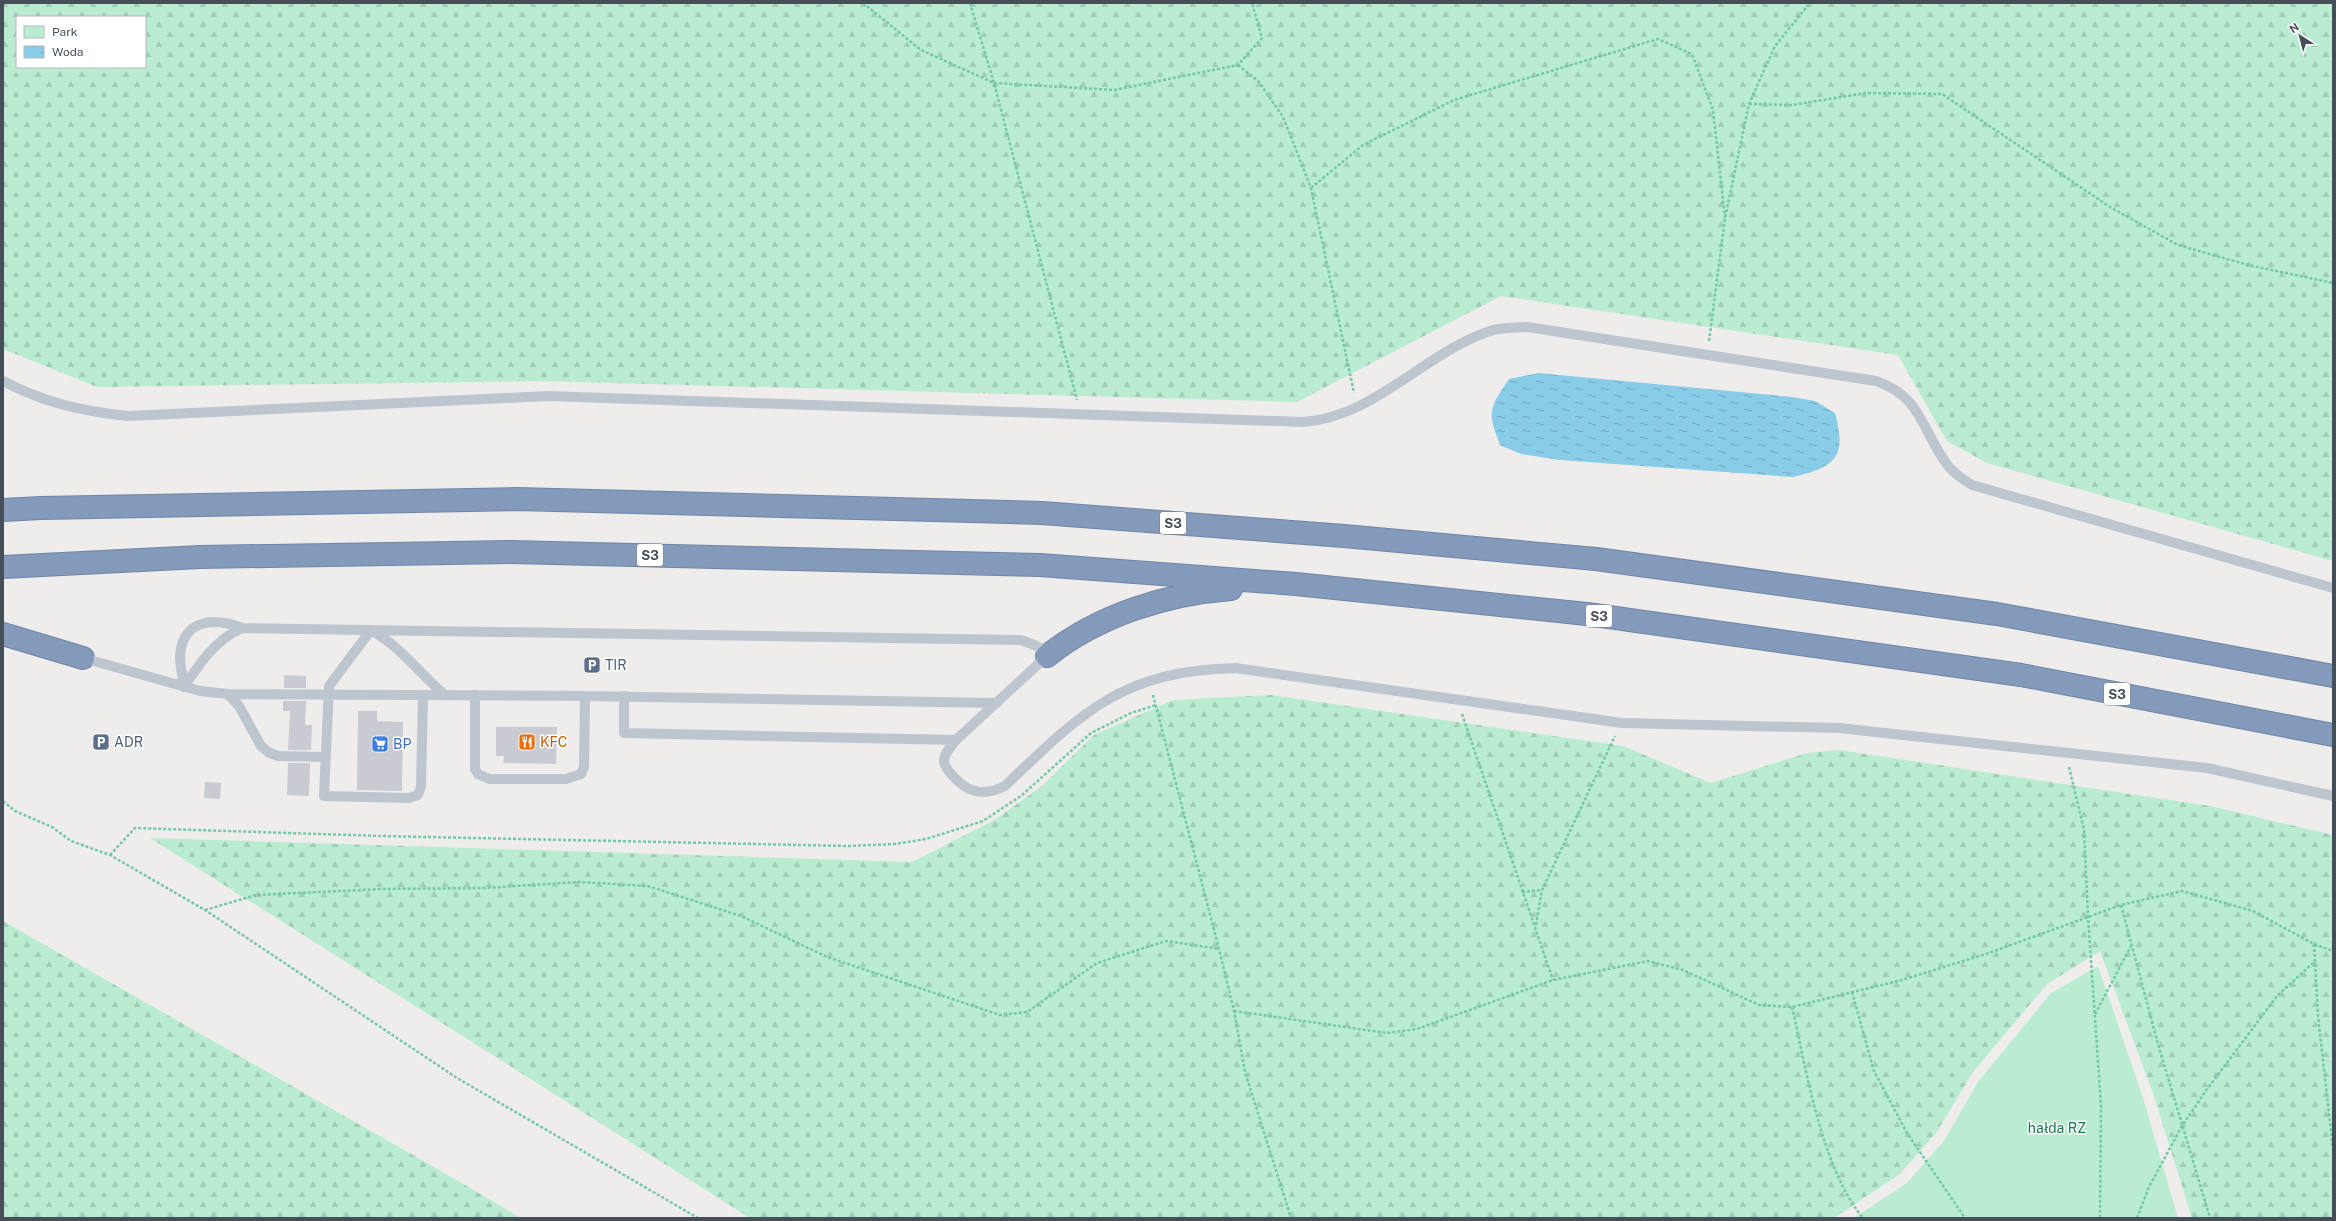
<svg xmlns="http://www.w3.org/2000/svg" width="2336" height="1221" font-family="'Public Sans',sans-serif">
	<defs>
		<pattern id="forest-firs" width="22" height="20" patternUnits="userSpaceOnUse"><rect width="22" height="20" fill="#baecd2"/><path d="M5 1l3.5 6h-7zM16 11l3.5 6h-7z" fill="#a1ccb7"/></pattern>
		<pattern id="water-ripples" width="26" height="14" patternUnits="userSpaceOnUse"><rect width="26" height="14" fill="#88cce8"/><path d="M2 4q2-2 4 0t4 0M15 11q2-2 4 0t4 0" fill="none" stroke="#71a8bf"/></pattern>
	</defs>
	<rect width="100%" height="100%" fill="#efecec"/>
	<path fill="url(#forest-firs)" fill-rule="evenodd" d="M3,3H2333V561L1987,463L1947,441L1898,355L1501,296L1297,402L542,381L97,387L3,349ZM17,17H145V67H17Z
		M1271,695L1623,746L1711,783L1807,753L1839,750L2210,806L2333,835V1218H2192L2153,1093L2100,951L2047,984L1973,1072L1936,1133L1900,1174L1834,1218H750L150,838L912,862L993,821L1042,786L1094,735L1173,700Z
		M3,921L455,1179L521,1218H3Z"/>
	<path fill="#baecd2" d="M2098,966L2143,1098L2178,1218H1854L1907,1183L1944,1141L1978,1082L2051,993Z"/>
	<path fill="url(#water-ripples)" d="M1538,373L1792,397L1815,401L1835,413C1847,457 1836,467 1793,477L1560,460L1521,454L1500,445C1487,412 1489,408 1509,379Z"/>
	<path fill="#c9cad2" d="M284,675L306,676V688H284Z
		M283,701H306L305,725H312L311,750H288L290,711H283Z
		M358,711H377V721L403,722L402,791L357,790Z
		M496,727H557L556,764L503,763L504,756H496Z
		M288,763H310L309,796L287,795Z
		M205,782L221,783L220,799L204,798Z"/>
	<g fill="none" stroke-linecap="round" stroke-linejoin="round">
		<g stroke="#7085a6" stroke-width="24">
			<path id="motorway" d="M3,510L41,508L517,499L1042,513L1344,536L1596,559L1997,614L2333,676
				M3,567L200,557L512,552L1040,565L1296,584L1587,614L2021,675L2333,735
				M3,634L83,658
				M1047,656C1099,615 1166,594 1231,589"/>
		</g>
		<path stroke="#73c9a7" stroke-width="2.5" stroke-dasharray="3 2" stroke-linecap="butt" d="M863,3L921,50L994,83L1114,90L1238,65L1262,38L1252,3
			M970,3L994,83L1077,400
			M1238,65L1259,82L1283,117L1311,188L1354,393
			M1749,104L1792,105L1866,93L1942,94L2110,207L2178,245L2248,265L2333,283
			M1311,188L1363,145L1454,100L1658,39L1692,54L1713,110L1725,218
			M1709,341L1725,218L1749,104L1775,46L1810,3
			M1153,695L1219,949L1234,1011L1245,1072L1291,1218
			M1462,714L1553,980
			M2069,767L2084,830L2088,916L2101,1106L2100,1218
			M3,801L15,811L52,827L71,841L110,855L205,910L457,1078L698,1218
			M110,855L135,828L381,836L848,846L895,844L926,839L983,821L1021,796L1091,733L1131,713L1156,705
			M1522,892L1542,890
			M2121,905L2158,1044L2210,1218
			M205,910L256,895L383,889L484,888L579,882L648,886L741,916L827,957L1000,1015L1027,1012L1097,963L1166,941L1219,949
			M1536,925L1542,890L1615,736
			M2314,944L2318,1016L2333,1149
			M1852,992L1874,1071L1907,1133L1965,1218
			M1792,1007C1806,1069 1822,1169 1863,1218
			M1234,1011L1387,1033L1417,1029L1553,980L1648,961L1683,970L1759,1005L1792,1007L1902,980L1986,954L2121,905L2182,891L2253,911L2314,944L2333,951
			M2095,1014L2131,946
			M2137,1218L2149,1187L2182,1126L2205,1092L2277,996L2315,961"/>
		<path stroke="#bdc5ce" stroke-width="10" d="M3,381C45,403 81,411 128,416L548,396L1303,422C1375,417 1424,353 1490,331C1502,327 1515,328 1527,327L1876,381C1921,396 1922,430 1946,463C1952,472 1962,479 1972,485L2333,588
			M83,658L200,691L228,694L585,696L997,703
			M184,687C183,677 180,667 180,657C182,619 214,617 242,628L1021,640L1037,646L1047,656L956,740L624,733V696
			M184,687C200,663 215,640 242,628
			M228,694L239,706L261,746L268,752L278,756L326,757
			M423,695L421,786L418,795L409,798L324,796L329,686L371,630C400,646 420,674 445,695
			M475,695V769L478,774L489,779H566L581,774L584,767L585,696
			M956,740C951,746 944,753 944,762C945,768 950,773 954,777C969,794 985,796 1005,786C1082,712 1122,671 1235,668L1622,723L1839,728L2207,768L2333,796"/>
		<use href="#motorway" stroke="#849aba" stroke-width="22"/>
	</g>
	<defs>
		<g id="parking-square" transform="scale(0.9)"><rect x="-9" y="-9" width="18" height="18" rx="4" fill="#5c6f8a" stroke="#fff"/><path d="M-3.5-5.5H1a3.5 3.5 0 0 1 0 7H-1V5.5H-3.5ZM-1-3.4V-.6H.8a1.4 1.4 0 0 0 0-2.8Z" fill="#fff"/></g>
		<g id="restaurant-square" transform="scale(0.9)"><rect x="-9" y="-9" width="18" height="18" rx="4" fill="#e8710a" stroke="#fff"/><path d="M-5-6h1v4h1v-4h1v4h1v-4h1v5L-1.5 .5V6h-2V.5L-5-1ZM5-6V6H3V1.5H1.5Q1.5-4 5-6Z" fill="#fff"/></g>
		<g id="supermarket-square" transform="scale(0.9)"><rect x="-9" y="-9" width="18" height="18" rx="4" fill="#3f7fe0" stroke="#fff"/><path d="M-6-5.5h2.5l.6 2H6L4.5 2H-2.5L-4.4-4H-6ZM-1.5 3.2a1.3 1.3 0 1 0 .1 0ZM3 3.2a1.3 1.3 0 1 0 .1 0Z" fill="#fff"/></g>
	</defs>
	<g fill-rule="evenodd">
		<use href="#parking-square" x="592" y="665"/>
		<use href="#parking-square" x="101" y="742"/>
		<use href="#restaurant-square" x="527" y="742"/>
		<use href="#supermarket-square" x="380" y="744"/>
	</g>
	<g text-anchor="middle" stroke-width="3" stroke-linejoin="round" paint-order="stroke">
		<g fill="#fff" stroke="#7d838b" stroke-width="1">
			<rect x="1160" y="512" width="26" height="22" rx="3"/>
			<rect x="637" y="544" width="26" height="22" rx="3"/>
			<rect x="1586" y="605" width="26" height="22" rx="3"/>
			<rect x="2104" y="683" width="26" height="22" rx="3"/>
		</g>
		<g font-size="13" font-weight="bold" fill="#454e59">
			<text x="1173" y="528">S3</text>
			<text x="650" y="560">S3</text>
			<text x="1599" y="621">S3</text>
			<text x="2117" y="699">S3</text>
		</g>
		<g font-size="14" fill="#4e5e75" stroke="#fff" text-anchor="start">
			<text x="605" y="670">TIR</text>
			<text x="114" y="747">ADR</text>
		</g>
		<g font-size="14" fill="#c56008" stroke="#fff" text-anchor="start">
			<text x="540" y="747">KFC</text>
		</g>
		<g font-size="14" fill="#366cbe" stroke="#fff" text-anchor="start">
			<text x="393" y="749">BP</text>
		</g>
		<g font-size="14" fill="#197750" stroke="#fff">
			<text x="2057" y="1133">hałda RZ</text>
		</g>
	</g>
	<rect width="2336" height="1221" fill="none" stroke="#454e59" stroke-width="8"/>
	<rect x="16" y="16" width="130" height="52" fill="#ffffff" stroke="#b5b8bd"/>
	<rect x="24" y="26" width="20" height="12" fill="#baecd2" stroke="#b5b8bd"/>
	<text x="52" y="36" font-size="12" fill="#454e59">Park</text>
	<rect x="24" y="46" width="20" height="12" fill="url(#water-ripples)" stroke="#b5b8bd"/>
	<text x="52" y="56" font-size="12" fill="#454e59">Woda</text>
	<g transform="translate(2300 36) rotate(324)" stroke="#ffffff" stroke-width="3" paint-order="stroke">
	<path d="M0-3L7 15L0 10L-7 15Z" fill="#454e59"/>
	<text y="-6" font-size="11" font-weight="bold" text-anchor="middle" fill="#454e59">N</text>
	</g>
</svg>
